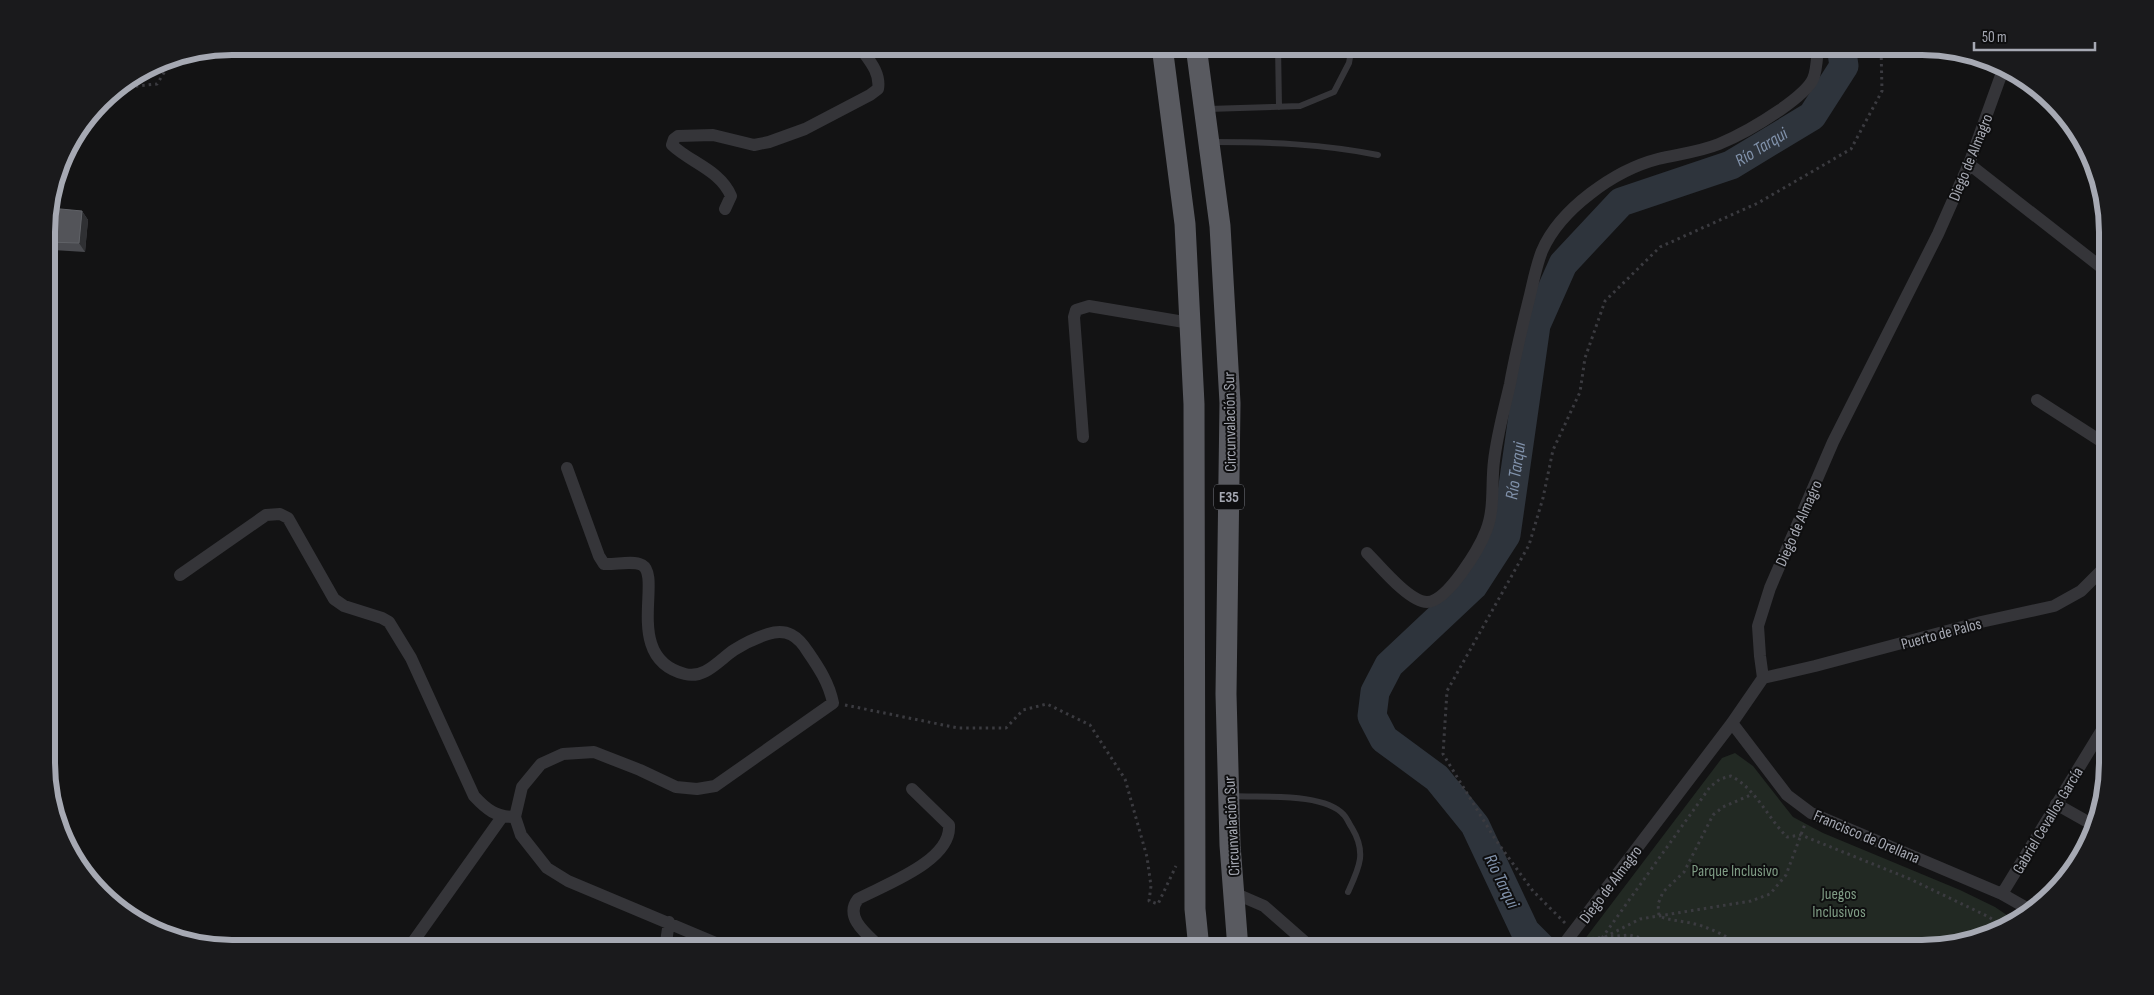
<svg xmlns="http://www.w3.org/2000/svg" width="2154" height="995" font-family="'Sofia Sans Condensed',sans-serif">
	<rect width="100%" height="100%" fill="#131314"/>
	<path fill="#222923" d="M1735,753L1753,766L1793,817L1823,833L1960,890L1995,907L2017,922L1982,939L1934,948H1578L1722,758Z"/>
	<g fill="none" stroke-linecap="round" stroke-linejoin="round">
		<path stroke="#2e343c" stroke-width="29" id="s1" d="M1542,948L1525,931L1475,825L1437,778L1384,739L1372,716L1375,692L1389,665L1473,586L1506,535L1536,325L1563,264L1621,202L1731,165L1812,116L1844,66L1841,46"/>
		<path stroke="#3b3b40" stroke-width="3" stroke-dasharray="2.5 4" stroke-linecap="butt" d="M81,129L92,124L128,87L157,84L167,68L169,59
			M845,705L958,728H1006L1023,710L1047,704L1090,725L1125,779L1147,857L1151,886L1149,901L1158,904L1176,866
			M1565,923L1533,891L1495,839L1443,754L1447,691L1529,545L1543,498L1553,450L1580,392L1585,358L1605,301L1660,247L1758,203L1851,149L1882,91L1881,46
			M1605,937L1640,919L1751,901L1770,894L1786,875L1805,824
			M1602,938L1710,787L1720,779L1731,776C1756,789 1768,818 1787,837L1801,835L1910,879L1989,917L2005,928
			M1585,939L1629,935L1683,948
			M1640,948L1642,937
			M1742,948C1727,935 1705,925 1685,922C1675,920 1668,920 1659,916L1658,904L1663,892L1684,872L1713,815L1723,807L1753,794"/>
		<path stroke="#353539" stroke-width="6" d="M1278,46L1279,107
			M1208,109L1300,106L1334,92L1349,63L1352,46
			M1213,142C1269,142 1323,144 1378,155
			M1233,796C1261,798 1324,792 1344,815C1347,818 1349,824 1352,828C1367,853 1359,868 1348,892"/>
		<path stroke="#353539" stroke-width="12" d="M1969,164L2106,271
			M725,209L731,196C720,170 691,163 672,145L674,139L678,136L713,135L754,145L769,142L805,129L870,95L878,89C881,72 868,59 859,46
			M2037,400L2107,445
			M1083,437L1074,317L1076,310L1089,306L1190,323
			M567,468L599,556L604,564C615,565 632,560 642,565C663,577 622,658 685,674C705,679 719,660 734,650C745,643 755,638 768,634C787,628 798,636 808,652C819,668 829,683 833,703L715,786L697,789L676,787L640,770L594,752L563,754L541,764L522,787L515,817L521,835L547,868L568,881L730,949
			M1367,553C1379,565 1409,602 1427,602C1447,602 1479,549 1486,531C1495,509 1491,484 1494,461C1497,435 1504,410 1510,384C1515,356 1522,327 1529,299C1533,283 1536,266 1542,251C1560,209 1615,170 1658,159C1679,154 1699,152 1719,144C1741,135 1761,123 1780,110C1790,103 1808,90 1813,79C1817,70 1817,56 1818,46
			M180,575L266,515L280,514L288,518L334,599L344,606L382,618L389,622L411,658L474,796C487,810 496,817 515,817
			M1763,678L1815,666L1981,622L2054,606L2081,591L2107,565
			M1732,723L1787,795L1811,813L2002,894L2032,911
			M2056,804L2095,826
			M1234,893L1264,906L1313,949
			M2002,894L2108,720
			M1561,948L1732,723L1763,678L1760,656L1758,626L1770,588L1833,442L1938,234L1969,164L2004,67
			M408,949L502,817
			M665,949L669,922
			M882,949C869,936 843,918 858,899C884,885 952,861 949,825L912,789"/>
		<path stroke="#595a60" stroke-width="21" d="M1162,46L1185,224L1194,404L1195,909L1199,949
			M1196,46L1220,226L1230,403L1226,694L1230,845L1238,949"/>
	</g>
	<path fill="#494a4f" d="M82,211L88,220L85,252L53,250L47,263V220Z"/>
	<path fill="#2f3033" d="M82,211L88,220L85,252L79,243Z
		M47,242L53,250L47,263Z"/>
	<path fill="#535459" stroke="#606267" d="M50,208L82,211L79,243L47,242V220Z"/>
	<g text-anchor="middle" stroke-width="4" stroke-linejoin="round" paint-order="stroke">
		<rect fill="#0e0e0f" stroke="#787a82" stroke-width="1" x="1214" y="484.5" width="30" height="25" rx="4"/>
		<g font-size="15" font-weight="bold" fill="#a6a9b3">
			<text x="1229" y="502">E35</text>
		</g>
		<g font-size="16" fill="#a6a9b3" stroke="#0e0e0f">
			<text transform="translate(1970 157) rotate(-68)" y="6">Diego de Almagro</text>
			<text transform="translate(1229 422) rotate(-91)" y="6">Circunvalación Sur</text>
			<text transform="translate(1798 523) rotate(-66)" y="6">Diego de Almagro</text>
			<text transform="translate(1941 633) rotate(-15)" y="6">Puerto de Palos</text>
			<text transform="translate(2047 820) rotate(-59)" y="6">Gabriel Cevallos García</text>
			<text transform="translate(1231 826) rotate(-93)" y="6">Circunvalación Sur</text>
			<text transform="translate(1867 836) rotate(23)" y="6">Francisco de Orellana</text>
			<text transform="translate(1610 884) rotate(-53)" y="6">Diego de Almagro</text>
		</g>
		<g font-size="16" fill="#7f9c85" stroke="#0e0e0f">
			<text x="1735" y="876">Parque Inclusivo</text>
			<text x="1839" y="899">Juegos<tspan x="1839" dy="18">Inclusivos</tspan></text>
		</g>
		<g font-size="18" font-style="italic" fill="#8192ab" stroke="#0e0e0f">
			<text dy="6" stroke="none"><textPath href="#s1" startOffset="1039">Río Tarqui</textPath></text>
			<text dy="6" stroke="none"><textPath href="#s1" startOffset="589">Río Tarqui</textPath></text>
			<text transform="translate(1502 881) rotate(64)" y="6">Río Tarqui</text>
		</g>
	</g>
	<path d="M0 0H2154V995H0ZM232 55H1922A177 177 0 0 1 2099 232V763A177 177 0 0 1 1922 940H232A177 177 0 0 1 55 763V232A177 177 0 0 1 232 55Z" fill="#1a1a1c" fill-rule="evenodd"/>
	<path fill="none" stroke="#a6a9b3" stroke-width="6" d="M232 55H1922A177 177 0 0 1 2099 232V763A177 177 0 0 1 1922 940H232A177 177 0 0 1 55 763V232A177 177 0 0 1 232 55Z"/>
	<path d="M1974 42v8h121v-8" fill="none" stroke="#a6a9b3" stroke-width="2.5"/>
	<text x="1982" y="42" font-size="15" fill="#a6a9b3" stroke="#0e0e0f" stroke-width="4" paint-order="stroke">50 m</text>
</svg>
